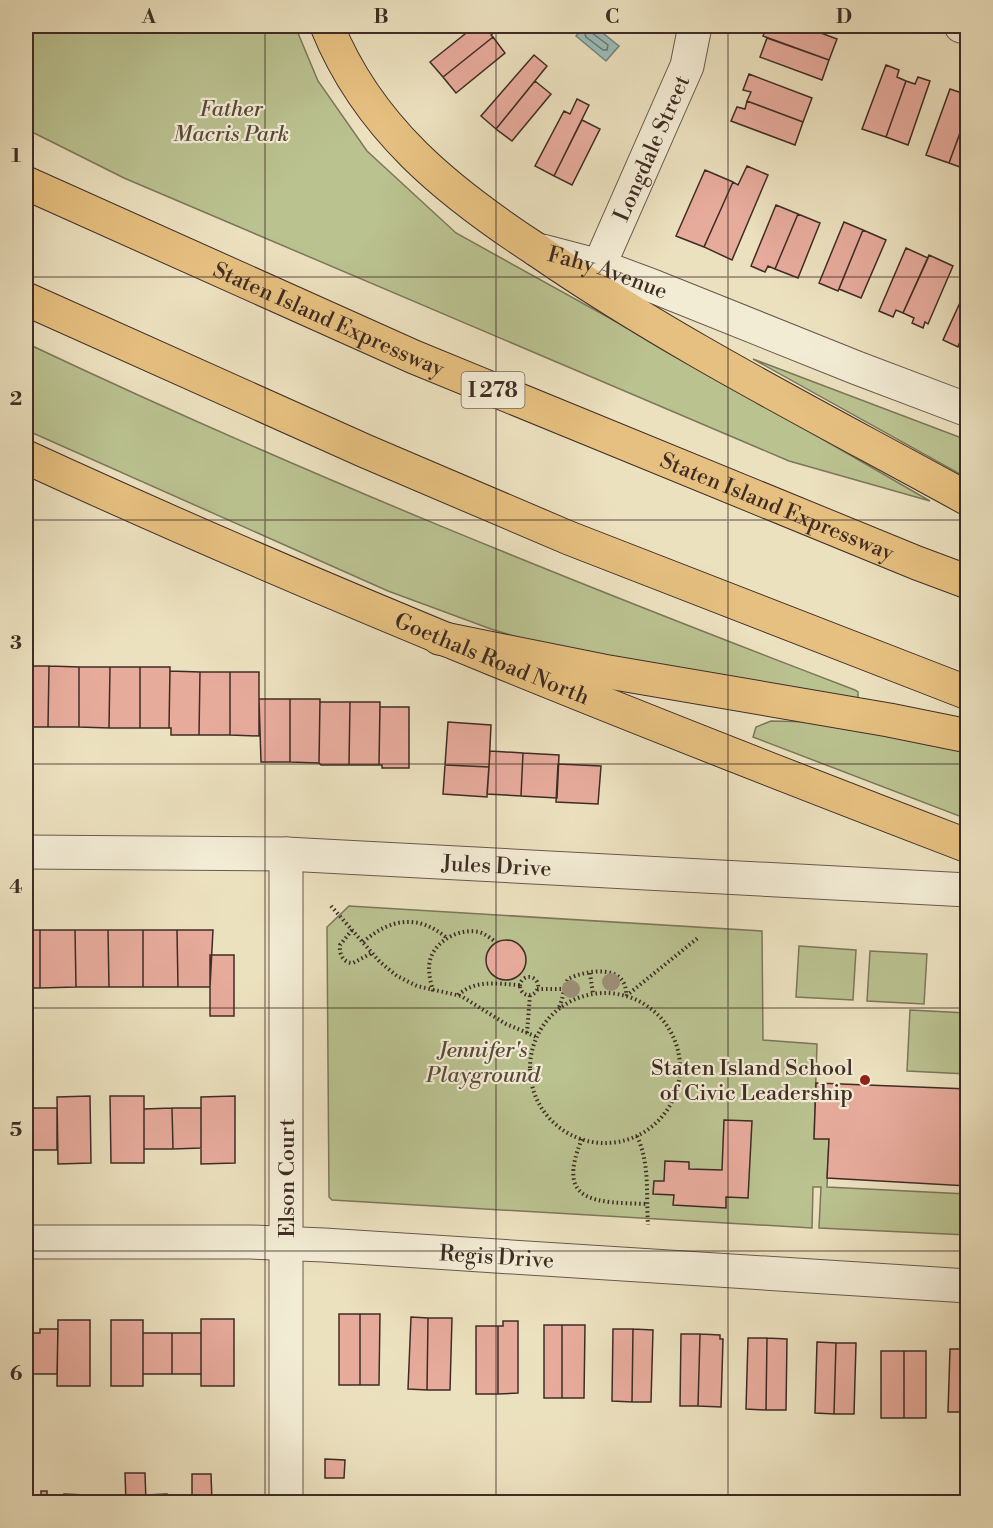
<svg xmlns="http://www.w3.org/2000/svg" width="993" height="1528" font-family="'Libre Bodoni',serif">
	<rect width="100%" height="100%" fill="#ece1bf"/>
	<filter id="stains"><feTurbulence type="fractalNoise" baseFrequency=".00333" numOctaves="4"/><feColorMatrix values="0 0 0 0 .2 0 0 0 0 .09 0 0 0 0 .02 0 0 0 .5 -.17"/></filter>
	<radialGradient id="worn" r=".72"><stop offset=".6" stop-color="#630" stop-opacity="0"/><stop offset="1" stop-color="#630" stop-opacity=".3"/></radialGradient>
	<path fill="#bac290" stroke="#7c775a" stroke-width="1.5" d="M26,26H295L318,81L367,151L456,233L669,351L930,501L789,461L124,178L26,129Z
		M26,343C296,471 575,583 855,690L858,692V700L559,650L491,629L388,591L26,430Z
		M753,359L967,440V478Z
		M771,721L815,722L967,751V819L753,737L756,727Z
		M349,906L762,931L763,1040L817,1044L814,1138L829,1139L827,1187L967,1194V1235L819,1228L821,1187H813L812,1228L332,1200L329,1197L327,927Z
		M799,946L856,950L853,1000L796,997Z
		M870,951L927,954L924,1004L867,1001Z
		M910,1010L967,1013V1074L907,1071Z"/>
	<path fill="#9bbcba" stroke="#76827e" stroke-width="1.5" d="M584,26H594L619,46L606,61L576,36Z"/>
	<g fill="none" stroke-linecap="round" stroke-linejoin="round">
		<path stroke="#6d7470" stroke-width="1.5" d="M588,30L608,45L607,50H603L586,37L585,34Z"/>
	</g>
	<path fill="#e7ab9c" stroke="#3f2c25" stroke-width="1.5" d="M409,26H426L413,33Z
		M475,26H503L491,35L493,37L443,77L430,62Z
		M767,26H802L837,39L829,60L763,36Z
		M493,37L505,53L456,93L443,77Z
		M767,38L829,60L822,80L760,57Z
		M534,55L547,66L496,129L481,116Z
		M886,65L899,70L897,77L906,81L886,137L862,129Z
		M749,74L812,98L803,122L747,101L751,92L743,90Z
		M918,77L930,81L908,145L886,137L906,81L915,84Z
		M535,81L551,94L512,141L496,129Z
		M950,89L965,94L963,101L968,103V111L949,163L926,155Z
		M577,99L589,105L554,176L535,166L564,111L570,114Z
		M747,101L803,122L795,145L731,121L737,107L745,109Z
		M968,111V170L949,163Z
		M582,120L600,129L572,185L554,176Z
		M747,166L768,175L732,260L704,247L733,182L738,185Z
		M705,170L733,182L704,247L676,236Z
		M776,205L798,214L775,269L768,266L765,272L751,266Z
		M798,214L820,223L798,278L775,269Z
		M844,222L863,230L838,291L819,283Z
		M863,230L886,240L861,298L839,289Z
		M906,248L928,258L903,313L896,310L893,317L879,311Z
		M929,255L953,266L928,324L925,322L923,328L912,323L914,318L903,313Z
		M968,285V341L961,339L958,347L943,340Z
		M26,666H49L48,727H26Z
		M49,666L79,667V727H48Z
		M79,667H110L109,728L79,727Z
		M110,667H140V728H109Z
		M140,667H170L169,728H140Z
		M170,671L200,672L199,735H171V728H169Z
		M200,672H230V735H199Z
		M230,672H259V736L230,735Z
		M259,699H290V762H261Z
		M290,699H320L319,763L290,762Z
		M320,702H350L349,765H321L319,763Z
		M350,702H380L379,765H349Z
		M380,707H409V768H382V765H379Z
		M448,722L491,725L489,767L445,765Z
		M490,751L523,753L521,796L487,794Z
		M523,753L559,755L557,798L521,796Z
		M558,764L601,766L598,804L556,802Z
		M445,765L489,767L487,797L443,794Z
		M26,930H40V988H26Z
		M40,930H75L76,987L40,988Z
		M75,930H108L109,987H76Z
		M108,930H143V987H109Z
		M143,930H177L178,987H143Z
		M177,930H213L210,987H178Z
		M486 960a20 20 0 1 1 40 0a20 20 0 1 1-40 0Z
		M210,955H234V1016H210Z
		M816,1083L968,1089V1186L827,1178L829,1139H814Z
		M90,1096L91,1163L58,1164L57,1097Z
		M110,1096H144V1163H111Z
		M235,1096V1163L201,1164V1097Z
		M26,1108H28L29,1150H26Z
		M28,1108H57V1150H29Z
		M172,1108L173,1149H144V1109Z
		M172,1108H201V1148L173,1149Z
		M724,1120L752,1121L748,1198L726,1197V1208L673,1205L674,1195L653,1194L654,1181H664L665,1161L689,1162V1169L722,1170Z
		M339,1314H360V1385H339Z
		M360,1314H380L379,1385H360Z
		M411,1317L428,1318L427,1390L408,1389Z
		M428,1318H452L450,1390H427Z
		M201,1319H234V1386H201Z
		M58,1320H90V1386H57Z
		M111,1320H143V1386H111Z
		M503,1321H518V1393L498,1394V1326H503Z
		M544,1325H562V1398H544Z
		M562,1325H585L584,1398H562Z
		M476,1326H498V1394H476Z
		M40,1329H58L57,1374H26V1333H40Z
		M613,1329H633L632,1402L612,1401Z
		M633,1329L653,1330L651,1402H632Z
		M143,1333H172V1374H143Z
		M172,1333H201V1374H172Z
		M681,1334H700L698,1406H680Z
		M700,1334L720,1335V1339H723L721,1407L698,1406Z
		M748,1338H767L766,1410L746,1409Z
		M767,1338L787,1339L786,1410H766Z
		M817,1342L836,1343L834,1414L815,1413Z
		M836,1343H856L854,1414H834Z
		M950,1349H968V1412H948Z
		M881,1351H904V1418H881Z
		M904,1351H926V1418H904Z
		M325,1459L345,1460L344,1478H325Z
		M125,1473H145L146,1502H126Z
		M192,1474H211L212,1502H192Z
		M41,1491H47V1502H26V1495H41Z
		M64,1494L85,1495V1502H64Z
		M167,1494V1502H146V1495Z
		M85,1495H104V1502H85Z
		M212,1495H232V1502H212Z"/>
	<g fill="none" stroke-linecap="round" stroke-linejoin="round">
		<g stroke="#6a594c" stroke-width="35">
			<g id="minor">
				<path d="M961,26L968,28"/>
				<path id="s1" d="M542,251L599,266L655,287L857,368L968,410"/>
				<path id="s2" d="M599,266L687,66L695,26"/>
				<path id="s3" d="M26,852L286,854L968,890"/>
				<path d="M286,854V1502"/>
				<path id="s4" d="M26,1242H251L324,1245L968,1286"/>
			</g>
		</g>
		<g stroke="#3f2c25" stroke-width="35">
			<g id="major">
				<path d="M327,26C368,128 448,192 537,250"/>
				<path id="s5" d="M26,457C335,599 650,724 968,846"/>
			</g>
		</g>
		<g stroke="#3f2c25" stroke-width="35">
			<g id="highway">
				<path id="s6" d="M26,183L414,357L917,563L968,582"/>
				<path d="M537,250C673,344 823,419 968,499"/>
				<path d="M26,299L365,451L569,538L968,693"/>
				<path d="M439,638L603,671L889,720L968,736"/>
			</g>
		</g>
		<path stroke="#3f2c25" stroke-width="4" stroke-dasharray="1.5 3" stroke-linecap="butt" d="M331,906L380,962L397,976L417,986L461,996L506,1024L537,1037
			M352,930L340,945C339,954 343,963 353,963L372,953
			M363,942C391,918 418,914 447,938
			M590,973L593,994
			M520 986a9 9 0 1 1 18 0a9 9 0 1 1-18 0Z
			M537,989H564
			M433,991C430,980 427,968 431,957C438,939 461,928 479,932C486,934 491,939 496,942
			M530 1068a75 75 0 1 1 150 0a75 75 0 1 1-150 0Z
			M458,995C476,979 497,984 520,985
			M626,996L699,937
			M559,1007C564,998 563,987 568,979C588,969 628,964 626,996
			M527,1033L530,995
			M637,1136C650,1164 646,1194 648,1225
			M582,1139C554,1205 598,1202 647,1204"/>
		<use href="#minor" stroke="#f3ecd5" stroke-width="33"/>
		<use href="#major" stroke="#e6c080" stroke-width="33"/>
		<use href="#highway" stroke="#e6c080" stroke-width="33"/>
	</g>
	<g fill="#9b8e76">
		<circle cx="611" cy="982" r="9"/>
		<circle cx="571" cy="989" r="9"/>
	</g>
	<path fill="none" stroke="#3f2c25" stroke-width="1.5" stroke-opacity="0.55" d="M265,26V1502M496,26V1502M728,26V1502M26,277H968M26,520H968M26,764H968M26,1008H968M26,1251H968"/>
	<circle fill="#8f2418" stroke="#f3ecd5" stroke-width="2" cx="865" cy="1080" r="6"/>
	<g text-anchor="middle" stroke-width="4.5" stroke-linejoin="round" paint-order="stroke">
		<rect fill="#f3ecd5" stroke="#75665a" stroke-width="1.5" x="461.5" y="372" width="63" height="36" rx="4.5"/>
		<g font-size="21" font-weight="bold" fill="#3f2c25">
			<text x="493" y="397">I 278</text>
		</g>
		<g font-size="22" font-style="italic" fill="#584a3a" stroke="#f3ecd5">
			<text x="231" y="116">Father<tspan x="231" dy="25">Macris Park</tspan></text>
			<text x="483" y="1057">Jennifer's<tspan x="483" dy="25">Playground</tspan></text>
		</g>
		<g font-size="22" fill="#3f2c25" stroke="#f3ecd5">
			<text dy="8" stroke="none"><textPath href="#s2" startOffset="129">Longdale Street</textPath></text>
			<text dy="8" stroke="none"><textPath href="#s1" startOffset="69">Fahy Avenue</textPath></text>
			<text dy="8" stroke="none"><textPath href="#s6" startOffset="332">Staten Island Expressway</textPath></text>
			<text dy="8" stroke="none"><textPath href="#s6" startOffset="818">Staten Island Expressway</textPath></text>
			<text dy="8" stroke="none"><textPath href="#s5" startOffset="508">Goethals Road North</textPath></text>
			<text dy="8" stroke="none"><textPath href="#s3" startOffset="471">Jules Drive</textPath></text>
			<text transform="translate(286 1178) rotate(-90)" y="8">Elson Court</text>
			<text dy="8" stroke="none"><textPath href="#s4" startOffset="471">Regis Drive</textPath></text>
		</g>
		<g font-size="22" fill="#3f2c25" stroke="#f3ecd5" text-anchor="end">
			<text x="853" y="1075">Staten Island School<tspan x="853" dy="25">of Civic Leadership</tspan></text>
		</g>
	</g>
	<rect width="993" height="1528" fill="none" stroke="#ece1bf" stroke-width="66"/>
	<rect x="33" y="33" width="927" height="1462" fill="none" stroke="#3f2c25" stroke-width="2"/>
	<g font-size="20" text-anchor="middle" font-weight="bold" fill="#3f2c25">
		<text x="149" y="23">A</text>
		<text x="381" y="23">B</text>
		<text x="612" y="23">C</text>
		<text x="844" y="23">D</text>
		<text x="16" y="162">1</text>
		<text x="16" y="405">2</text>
		<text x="16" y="649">3</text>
		<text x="16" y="893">4</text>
		<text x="16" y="1136">5</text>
		<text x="16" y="1380">6</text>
	</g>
	<rect width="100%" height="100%" filter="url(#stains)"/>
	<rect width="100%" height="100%" fill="url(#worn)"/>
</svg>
